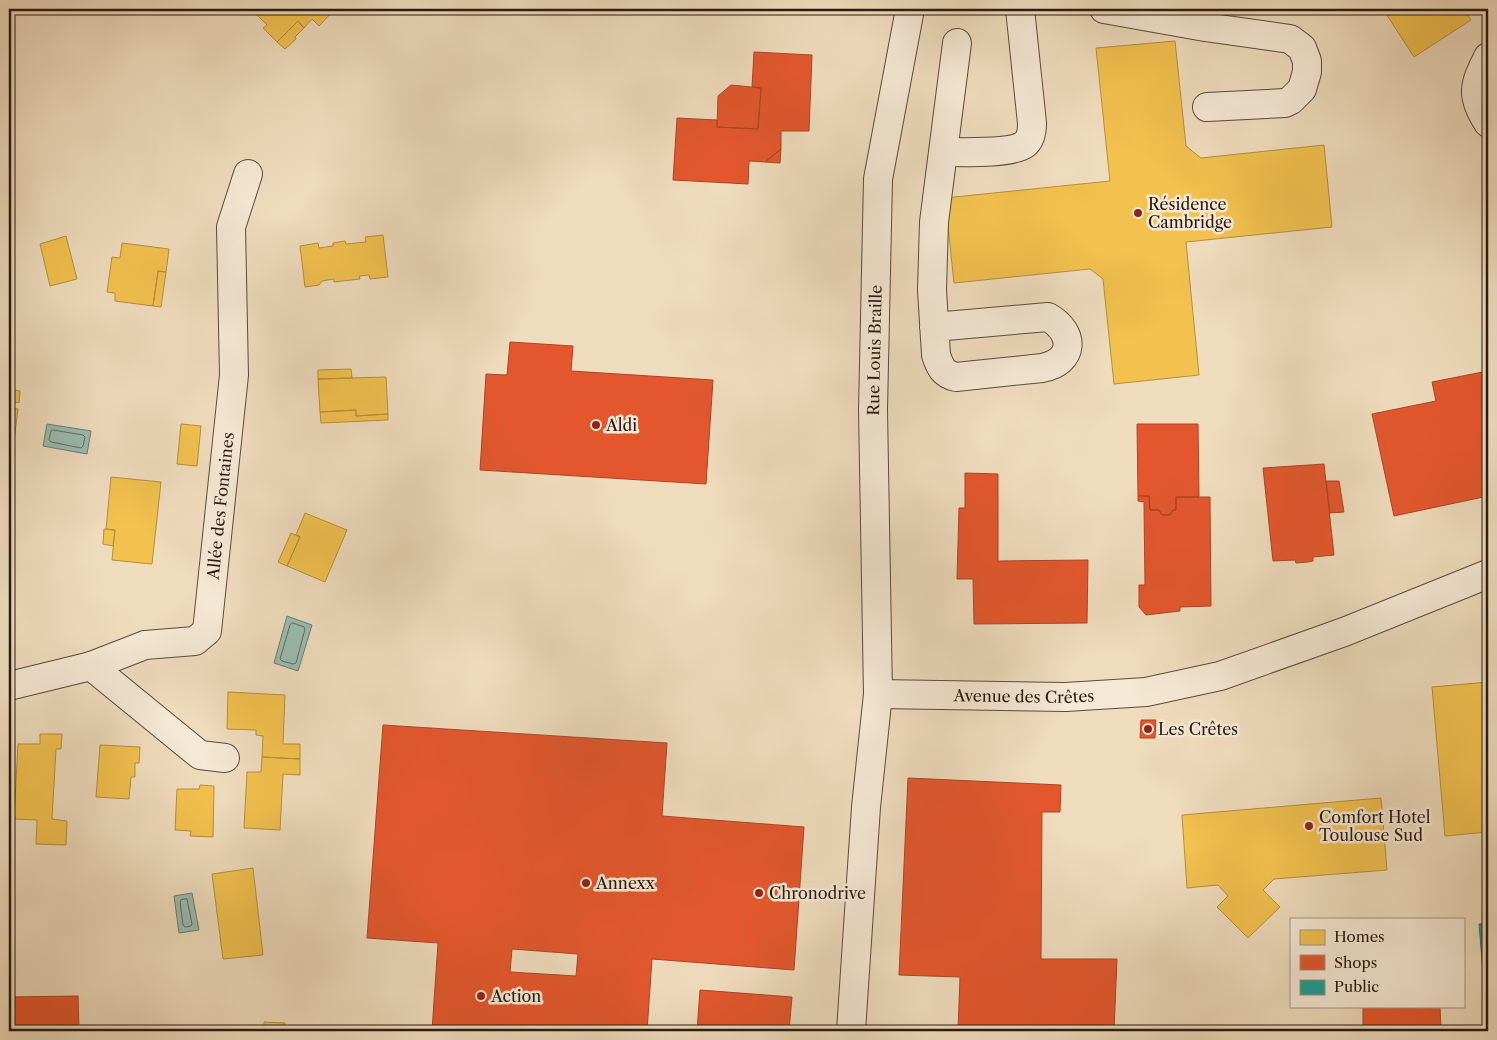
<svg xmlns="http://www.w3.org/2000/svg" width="1497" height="1040" font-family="'Libre Caslon Text',serif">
	<rect width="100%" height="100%" fill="#efdcbd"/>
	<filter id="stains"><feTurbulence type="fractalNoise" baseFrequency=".004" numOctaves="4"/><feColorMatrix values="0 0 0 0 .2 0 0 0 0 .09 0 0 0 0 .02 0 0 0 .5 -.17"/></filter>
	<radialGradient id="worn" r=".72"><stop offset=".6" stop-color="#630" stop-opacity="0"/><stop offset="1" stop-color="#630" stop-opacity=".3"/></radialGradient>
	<path fill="#9abcb0" stroke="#6d7b71" d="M47,424L91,431L87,454L43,446Z
		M287,616L312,625L298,671L274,663Z
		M192,893L199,930L179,933L174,896Z"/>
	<path fill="#f2c14e" stroke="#b68f3c" d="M256,9H335L319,26L312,19L304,28L298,21L277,42L263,28L267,25L253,11Z
		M1383,9H1464L1471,20L1414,57Z
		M298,21L304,28L295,37L296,39L285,49L277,42Z
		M1175,41L1186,146L1201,158L1324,145L1332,227L1186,242L1199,375L1114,384L1103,279L1090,269L954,283L945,198L1110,181L1096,48Z
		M383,235L388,277L370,279L369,275L359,276L360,279L334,282V279L322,281L319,285L305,287L300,246L318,243L319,248L333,246V243L345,241L346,244L366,242L365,237Z
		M66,236L77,279L50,286L40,244Z
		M122,243L169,249L166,272L158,271L153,306L115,301V293L107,292L112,257L120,258Z
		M158,271L166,272L161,307L153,306Z
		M351,369L352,378L318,379V370Z
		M386,377L388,414L356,416V410L320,412L318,379Z
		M9,389L20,391L19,403L9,401Z
		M9,408L18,409L13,449H9Z
		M356,410V416L388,414V420L321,423L320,412Z
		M181,424L201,426L197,466L177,464Z
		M111,477L161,482L152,564L112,560L115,530L106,529Z
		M305,513L347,530L325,582L287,566L300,537L296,535Z
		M104,529L115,530L113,546L103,544Z
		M291,533L300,537L287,566L278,562Z
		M1488,682V832L1445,836L1432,687Z
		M228,692L285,695L283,744H300V759L262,757L263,736L256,735V730L227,729Z
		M40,734H62L61,749H56L52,819L67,821L66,845L36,844L37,820L14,819L18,744H40Z
		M100,745L140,747L139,763H135V777H131L129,799L96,797Z
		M262,757L300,759V775L283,774L280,830L244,828L247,772H261Z
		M200,785L214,786L213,837L190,836L191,831L175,830L177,789H199Z
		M1381,798L1387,870L1274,879L1263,890L1280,907L1248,938L1217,907L1228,896L1218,885L1187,888L1182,815Z
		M253,868L263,955L223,959L212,874Z
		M264,1022L285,1023V1031H264Z"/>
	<path fill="#e4572e" stroke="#ac4526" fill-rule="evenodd" d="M754,52L812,55L809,131H781V149L765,162L749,161L748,184L673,180L677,118L717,120V127L758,129L761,88L752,87Z
		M731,85L761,88L758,129L717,127L718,96Z
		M781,149L780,163L765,162Z
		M510,342L573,346L571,371L713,380L706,484L480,470L486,374L507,375Z
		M1488,371V496L1394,516L1372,414L1436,401L1432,382Z
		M1137,424H1198L1199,497H1176V510H1173L1170,515H1162L1159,510H1150L1149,496H1138Z
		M1324,464L1334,555L1313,557V561L1308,562L1296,563L1295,560L1273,561L1263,468Z
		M965,473L998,474V561L1088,560L1087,623L974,624L973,579H957L959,508H965Z
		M1326,481H1339L1344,512L1330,513Z
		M1138,496H1149L1150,510H1159L1162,515H1170L1173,510H1176V497H1210L1211,606L1180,607V611L1146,615L1139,607V585H1145L1144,502L1138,501Z
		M1141,720H1156L1155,738H1140Z
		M383,725L667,743L662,816L804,827L794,970L652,959L647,1031H432L438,943L367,938ZM512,949L578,954L576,976L510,972Z
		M908,778L1061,785L1060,812H1042L1041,959H1117L1114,1031H958L960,977L899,975Z
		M700,990L792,997L789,1031H697Z
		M78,996L79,1031H9V997Z
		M1363,1006H1440L1441,1031H1363Z"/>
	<path fill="#17a398" stroke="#1c7a70" d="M1488,923V1031L1479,924Z"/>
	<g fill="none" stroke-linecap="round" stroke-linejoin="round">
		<path stroke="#626b62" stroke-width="1" d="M53,430L83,435L85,437L83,446L81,448L51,442L49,440L51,431Z
			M293,623L304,627L305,629L296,663L293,664L282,661L280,659L290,625Z
			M187,899L192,924L191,926L185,927L183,925L180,902L181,900Z"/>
		<g stroke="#5a4a3e" stroke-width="30">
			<g id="minor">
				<path d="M1104,9L1205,27L1290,39L1302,48L1307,61V72L1302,89L1291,100L1285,103L1207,107"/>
				<path d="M1488,57C1474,85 1470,95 1488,123"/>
				<path d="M944,152C960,152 1013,154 1025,144C1031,139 1032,131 1032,123L1020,9"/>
				<path d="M934,327L1048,317C1076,333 1074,362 1042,368L956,377C943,374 940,367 936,355L932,290L934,222L957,43"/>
				<path d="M91,666L200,755L225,758"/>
				<path id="s1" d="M9,686L91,666L145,645L195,641L207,631L234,375L231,227L248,174"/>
				<path id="s2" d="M878,694L1066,697L1146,692L1220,676L1344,632L1488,574"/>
				<path id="s3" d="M851,1031L866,807L878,694L873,410L878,179L910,9"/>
			</g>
		</g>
		<use href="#minor" stroke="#f5e8d4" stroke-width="28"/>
	</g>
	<g fill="#8f2418" stroke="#f5e8d4" stroke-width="2">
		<circle cx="1138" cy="213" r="5"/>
		<circle cx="596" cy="425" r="5"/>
		<circle cx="1148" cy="729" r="5"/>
		<circle cx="1309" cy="826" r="5"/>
		<circle cx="586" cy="883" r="5"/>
		<circle cx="759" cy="893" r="5"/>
		<circle cx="481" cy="996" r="5"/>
	</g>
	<g text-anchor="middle" stroke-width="5" stroke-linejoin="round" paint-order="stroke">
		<g font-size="16" fill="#291a13" stroke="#f5e8d4" text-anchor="start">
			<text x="1148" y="210">Résidence<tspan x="1148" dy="18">Cambridge</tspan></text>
			<text x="606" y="431">Aldi</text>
			<text x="1158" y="735">Les Crêtes</text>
			<text x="1319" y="823">Comfort Hotel<tspan x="1319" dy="18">Toulouse Sud</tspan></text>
			<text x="596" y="889">Annexx</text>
			<text x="769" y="899">Chronodrive</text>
			<text x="491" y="1002">Action</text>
		</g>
		<g font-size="16" fill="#291a13" stroke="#f5e8d4">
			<text dy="6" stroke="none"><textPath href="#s3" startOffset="682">Rue Louis Braille</textPath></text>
			<text dy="6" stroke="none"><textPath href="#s1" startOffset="334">Allée des Fontaines</textPath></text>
			<text dy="6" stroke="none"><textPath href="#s2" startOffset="146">Avenue des Crêtes</textPath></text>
		</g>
	</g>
	<rect width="1497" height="1040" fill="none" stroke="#efdcbd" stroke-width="30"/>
	<rect x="10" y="10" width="1477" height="1020" fill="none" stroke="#291a13" stroke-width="2.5"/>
	<rect x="15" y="15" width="1467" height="1010" fill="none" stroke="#291a13"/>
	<rect x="1290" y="918" width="175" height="90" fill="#f5e8d4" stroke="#a39687"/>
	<rect x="1300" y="930" width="25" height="15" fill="#f2c14e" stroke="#a39687"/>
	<text x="1334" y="942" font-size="15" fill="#291a13">Homes</text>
	<rect x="1300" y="955" width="25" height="15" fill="#e4572e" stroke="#a39687"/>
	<text x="1334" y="968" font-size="15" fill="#291a13">Shops</text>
	<rect x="1300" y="980" width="25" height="15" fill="#17a398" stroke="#a39687"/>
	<text x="1334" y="992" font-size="15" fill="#291a13">Public</text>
	<rect width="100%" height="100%" filter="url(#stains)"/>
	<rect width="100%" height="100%" fill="url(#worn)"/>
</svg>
